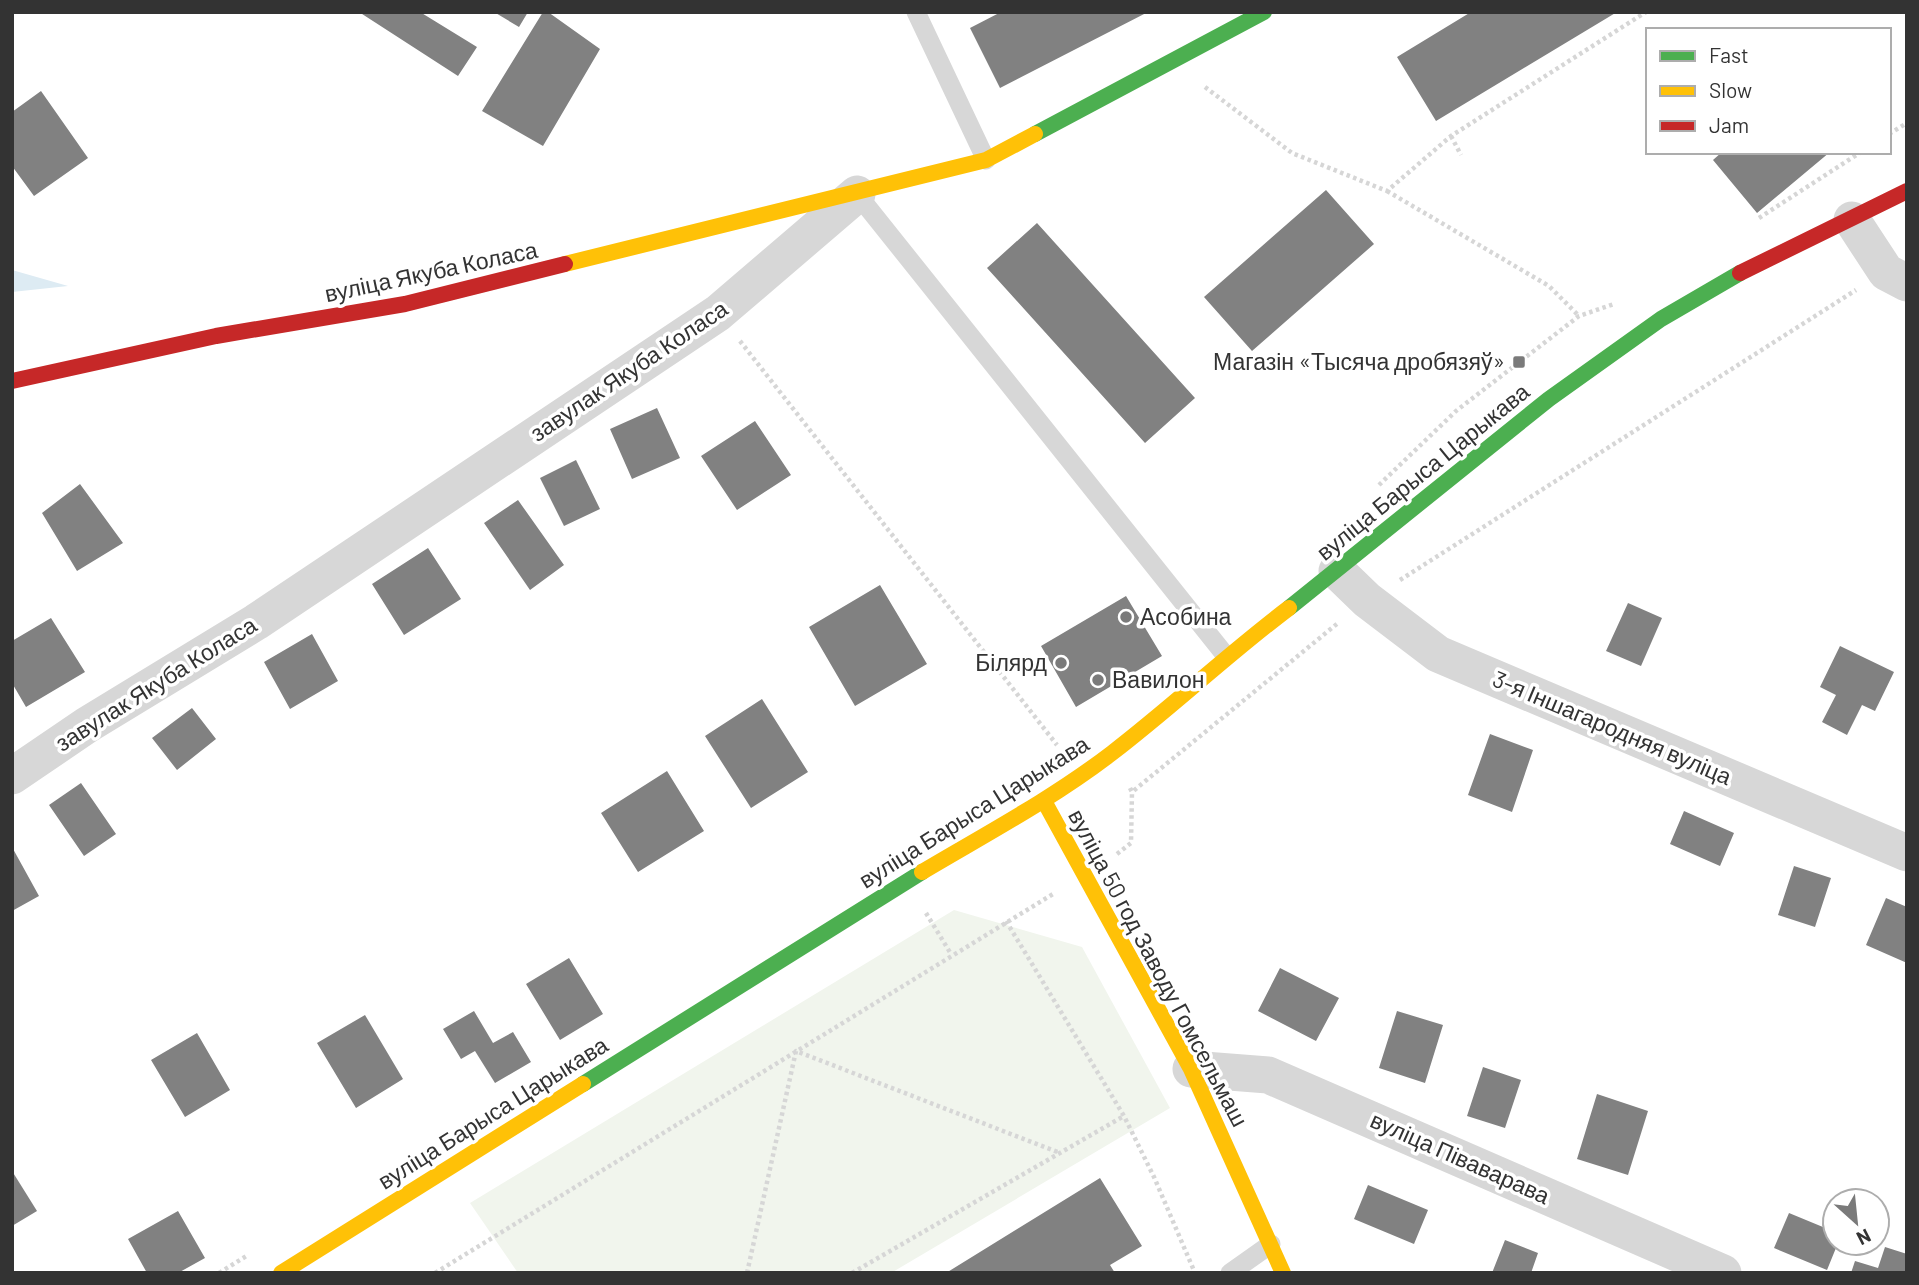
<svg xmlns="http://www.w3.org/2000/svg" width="1919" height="1285" font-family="Barlow,sans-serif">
	<rect width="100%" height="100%" fill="#fff"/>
	<path fill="#f1f5ed" d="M954,910L1082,947L1170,1108L891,1273H518L470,1203Z"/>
	<path fill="#ddebf3" d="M12,270L68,286L12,292Z"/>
	<path fill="#818181" d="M359,12H420L477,47L458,76Z
		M494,12H528L519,27Z
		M543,12H548L600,49L543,146L482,111Z
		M1001,12H1148L1000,88L970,28Z
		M1471,12H1617L1436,121L1397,57Z
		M41,91L88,158L34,196L12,166V112Z
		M1722,152H1830L1757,213L1713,160Z
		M1326,190L1374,244L1252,351L1204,297Z
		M1037,223L1195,398L1145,443L987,268Z
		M657,408L680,458L632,479L610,429Z
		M755,421L791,475L737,510L701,456Z
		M576,460L600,509L564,526L540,478Z
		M80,484L123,543L77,571L42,513Z
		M518,500L564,565L530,590L484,523Z
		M428,548L461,599L404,635L372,584Z
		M880,585L927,664L855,706L809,627Z
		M1126,596L1162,656L1076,707L1041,646Z
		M1628,603L1662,618L1641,666L1606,651Z
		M51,618L85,672L26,707L12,683V641Z
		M312,634L338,681L290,709L264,662Z
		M1840,646L1894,672L1875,711L1862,705L1847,735L1822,722L1836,695L1820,687Z
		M762,699L808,772L751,808L705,736Z
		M192,708L216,739L177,770L152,738Z
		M1490,734L1533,750L1512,812L1468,795Z
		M667,771L704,831L638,872L601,813Z
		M81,783L116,834L84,856L49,805Z
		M1684,811L1734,833L1720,866L1670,844Z
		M12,847L39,896L12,911Z
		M1794,866L1831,878L1815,927L1778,915Z
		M1886,898L1907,907V963L1866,945Z
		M569,958L603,1014L560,1040L526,984Z
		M1280,968L1339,998L1316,1041L1258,1011Z
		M474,1011L493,1043L513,1032L531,1062L495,1083L475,1051L461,1059L443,1029Z
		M1397,1011L1443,1025L1425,1083L1379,1068Z
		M365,1015L403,1079L356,1108L317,1043Z
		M197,1033L230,1090L185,1117L151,1060Z
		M1483,1067L1521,1080L1505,1128L1467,1116Z
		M1597,1094L1648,1111L1628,1175L1577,1159Z
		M12,1171L37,1211L12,1226Z
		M1100,1178L1142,1246L1110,1265L1115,1273H946Z
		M1368,1185L1428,1210L1414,1244L1354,1219Z
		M178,1211L205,1258L178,1273H147L128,1239Z
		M1789,1213L1835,1232V1243H1838L1827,1270L1774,1248Z
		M1505,1240L1538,1253L1531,1273H1492Z
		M1885,1247L1907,1254V1273H1851L1855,1261L1878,1268Z"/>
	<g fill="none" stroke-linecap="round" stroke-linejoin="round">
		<path stroke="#d6d6d6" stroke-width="4.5" stroke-dasharray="3.5 3.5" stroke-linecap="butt" d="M1205,87L1292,153L1387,191L1451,136L1646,12
			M1889,134L1907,123
			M1451,136L1461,155
			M1387,191L1549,286L1579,316
			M1759,218L1861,152
			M740,341L1057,745
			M1379,485L1456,411L1579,316L1614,304
			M1400,580L1856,290
			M1130,788L1132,792L1338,623
			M1117,854L1131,843L1132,792
			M926,913L951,954
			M1006,921L1124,1116L1154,1177L1195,1273
			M219,1273L248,1255
			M435,1273L1053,894
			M747,1273L796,1051L1060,1153
			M852,1273L1124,1116"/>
		<path stroke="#d7d7d7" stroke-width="19" d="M916,12L986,160
			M857,194L1226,656
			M1230,1273L1271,1244"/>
		<path stroke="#d7d7d7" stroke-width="37" d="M1852,220L1886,272L1907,283
			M1337,571L1367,600L1438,654L1907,853
			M12,776L87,725L256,622L718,313L857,194
			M1191,1069L1268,1075L1723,1273"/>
		<path stroke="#4caf50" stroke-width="16" d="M1035,134L1264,12
			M1289,608L1549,399L1661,319L1740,273
			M583,1084L922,872"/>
		<path stroke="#ffc107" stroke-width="16" d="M565,264L986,160L1035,134
			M1044,801L1191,1069L1283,1273
			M922,872C986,834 1052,799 1112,753C1172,707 1228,654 1289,608
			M281,1273L583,1084"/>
		<path stroke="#c62828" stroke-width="16" d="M1740,273L1907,191
			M12,381L216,336L405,304L565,264"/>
	</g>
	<g fill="#7a7a7a" stroke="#fff" stroke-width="2.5">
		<rect x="1512" y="355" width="14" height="14" rx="3.5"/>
		<circle cx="1126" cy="617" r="7"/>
		<circle cx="1061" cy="663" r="7"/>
		<circle cx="1098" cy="680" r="7"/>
	</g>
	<g text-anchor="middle" stroke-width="7" stroke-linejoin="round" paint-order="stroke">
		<g font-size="23" fill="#333" stroke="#fff">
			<text transform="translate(431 272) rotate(-12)" y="8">вуліца Якуба Коласа</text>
			<text transform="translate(629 371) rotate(-34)" y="8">завулак Якуба Коласа</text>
			<text transform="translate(1423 472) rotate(-39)" y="8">вуліца Барыса Царыкава</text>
			<text transform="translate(156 684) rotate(-32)" y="8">завулак Якуба Коласа</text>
			<text transform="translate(1612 728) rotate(23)" y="8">3-я Іншагародняя вуліца</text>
			<text transform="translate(974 812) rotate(-32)" y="8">вуліца Барыса Царыкава</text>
			<text transform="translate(1158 968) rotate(62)" y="8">вуліца 50 год Заводу Гомсельмаш</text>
			<text transform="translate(493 1113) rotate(-32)" y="8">вуліца Барыса Царыкава</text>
			<text transform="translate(1460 1158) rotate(24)" y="8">вуліца Піваварава</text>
		</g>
		<g font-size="23" fill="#333" stroke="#fff" text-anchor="end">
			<text x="1505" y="370">Магазін «Тысяча дробязяў»</text>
			<text x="1140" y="625" text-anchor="start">Асобина</text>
			<text x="1047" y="671">Білярд</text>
			<text x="1112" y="688" text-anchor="start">Вавилон</text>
		</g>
	</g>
	<rect width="1919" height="1285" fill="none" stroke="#333333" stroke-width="28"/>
	<rect x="1646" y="28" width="245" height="126" fill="#ffffff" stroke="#adadad" stroke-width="2"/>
	<rect x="1660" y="51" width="35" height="10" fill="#4caf50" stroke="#adadad" stroke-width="2"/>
	<text x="1709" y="63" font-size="21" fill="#333333">Fast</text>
	<rect x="1660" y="86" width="35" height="10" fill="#ffc107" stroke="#adadad" stroke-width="2"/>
	<text x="1709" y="98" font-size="21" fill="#333333">Slow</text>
	<rect x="1660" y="121" width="35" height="10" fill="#c62828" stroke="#adadad" stroke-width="2"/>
	<text x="1709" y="133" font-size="21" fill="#333333">Jam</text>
	<g transform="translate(1856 1222) rotate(153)"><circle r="33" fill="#ffffff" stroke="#adadad" stroke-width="2"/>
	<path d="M0-5L12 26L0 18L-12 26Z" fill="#7a7a7a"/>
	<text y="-10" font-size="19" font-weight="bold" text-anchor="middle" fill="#333333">N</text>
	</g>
</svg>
